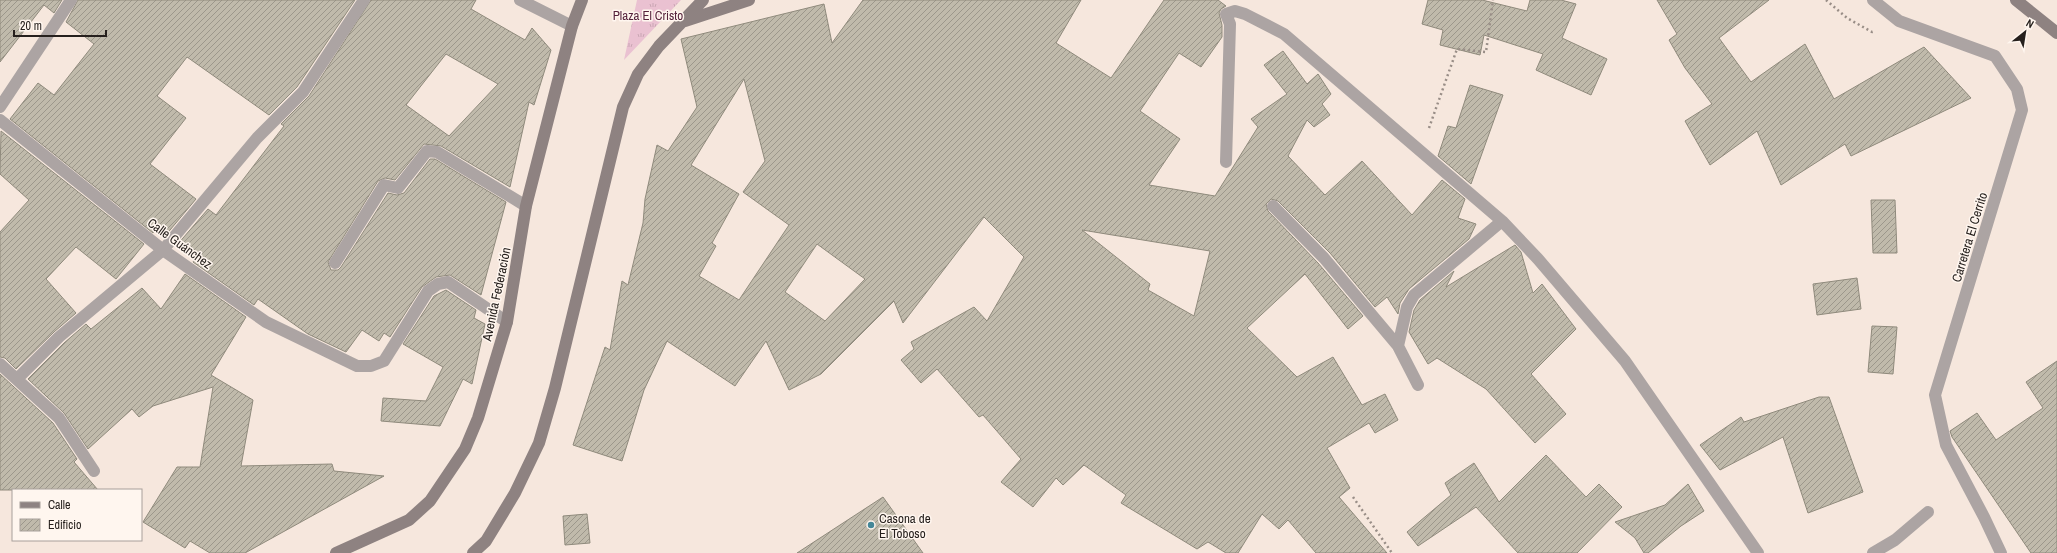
<svg xmlns="http://www.w3.org/2000/svg" width="2057" height="553" font-family="'Archivo Narrow',sans-serif">
	<defs>
		<pattern id="park-tufts" width="24" height="20" patternUnits="userSpaceOnUse"><rect width="24" height="20" fill="#eac1d1"/><path d="M3 7l-1-3M5 7V3M7 7l1-3M15 17l-1-3M17 17v-4M19 17l1-3" fill="none" stroke="#c9a6b3"/></pattern>
		<pattern id="building-hatch" width="6" height="6" patternUnits="userSpaceOnUse"><rect width="6" height="6" fill="#c0baab"/><path d="M-1 1l2-2M0 6l6-6M5 7l2-2" fill="none" stroke="#9c978b"/></pattern>
	</defs>
	<rect width="100%" height="100%" fill="#f6e7dd"/>
	<path fill="url(#park-tufts)" d="M637,0H681L624,60Z"/>
	<path fill="url(#building-hatch)" stroke="#8f8a7c" fill-rule="evenodd" d="M0,0H62L54,13L44,5L0,62Z
		M78,0H355L297,87L269,115L187,57L157,96L186,118L150,164L196,199L165,236L156,229L153,233L10,119L38,83L54,95L94,44L66,22Z
		M371,0H476L471,9L525,40L532,28L551,50L534,105L529,102L510,187L441,146L424,144L395,180L385,178L378,181L328,262L331,270H338L341,267L388,193L397,195L404,193L430,159H435L506,202L481,295L450,275L436,277L422,287L390,337L384,333L379,341L362,330L346,352L308,334L258,299L254,305L193,262L195,259L177,245L208,209L216,215L284,126L281,124L309,96ZM446,54L498,84L449,136L406,105Z
		M863,0H1081L1056,43L1111,78L1164,0H1218L1226,6L1221,9L1219,13L1222,25V37L1201,67L1179,53L1140,111L1180,139L1149,185L1215,196L1258,127L1251,119L1287,94L1264,65L1283,51L1307,84L1318,74L1331,94L1322,104L1330,115L1314,127L1307,120L1288,156L1325,195L1362,161L1412,215L1442,180L1465,199L1458,218L1476,224L1469,239L1409,289L1400,303L1398,314L1387,297L1375,307L1330,253L1278,201L1271,199L1266,204L1268,211L1318,263L1363,316L1348,329L1305,274L1247,328L1297,377L1333,357L1362,405L1385,394L1398,420L1375,433L1369,423L1327,448L1350,488L1339,497L1387,553H1316L1288,520L1279,529L1262,514L1238,553H1226L1208,542L1197,549L1121,503L1126,495L1084,465L1063,485L1056,478L1033,507L1001,482L1021,459L983,415L979,417L937,369L921,383L901,360L914,349L911,342L974,307L987,321L1024,257L984,217L903,323L894,301L821,374L789,390L766,341L735,386L667,341L644,390L622,461L573,445L605,347L610,350L622,281L628,285L643,223L645,199L657,145L668,151L697,107L681,39L824,4L832,43ZM744,79L765,161L743,192L789,225L739,300L699,276L716,246L712,243L739,194L691,165ZM1082,230L1210,251L1194,316L1148,290L1150,284ZM817,244L865,279L825,321L785,292Z
		M1428,0H1482L1527,11L1530,0H1561L1576,4L1562,38L1607,59L1591,95L1536,70L1543,54L1484,35L1480,55L1440,45L1443,30L1422,24Z
		M1657,0H1769L1719,38L1751,82L1805,44L1834,99L1924,47L1971,98L1851,156L1845,144L1781,185L1757,131L1710,165L1685,121L1712,104L1685,68L1669,40L1677,34Z
		M1470,85L1503,95L1471,184L1438,156L1448,126L1456,128Z
		M1,131L144,244L116,279L76,247L46,279L76,313L54,332L16,369L5,358L0,357V232L29,200L0,174Z
		M1871,200H1895L1897,253H1873Z
		M1515,245L1521,252L1533,293L1542,284L1576,329L1531,374L1566,414L1535,443L1486,389L1437,358L1428,364L1409,332L1414,310L1420,300L1454,271L1446,287Z
		M185,274L246,317L211,375L253,400L241,466L332,464L334,471L384,476L245,553H210L190,541L185,548L143,522L177,467H200L213,387L153,406L139,417L132,409L88,449L64,413L28,379L64,343L86,324L91,329L142,288L161,309Z
		M1857,278L1861,309L1817,315L1813,284Z
		M446,290L476,310L474,318L485,324L472,384L463,379L440,426L381,421L383,398L426,401L443,367L403,344L434,296Z
		M1872,326L1897,327L1893,374L1868,372Z
		M2057,361V553H2031L1952,437L1950,431L1977,413L1996,440L2043,408L2026,382Z
		M0,374L53,423L77,459L74,462L98,490H0Z
		M1819,397H1829L1863,492L1808,513L1783,437L1720,470L1700,445L1741,417L1744,422Z
		M1546,455L1586,497L1599,484L1622,507L1577,553H1518L1476,507L1418,546L1407,532L1451,495L1445,483L1474,463L1499,502Z
		M1688,484L1704,511L1681,526L1648,553H1644L1635,538L1615,522L1665,505Z
		M883,497L923,553H797Z
		M587,514L590,543L565,545L563,516Z"/>
	<g fill="none" stroke-linecap="round" stroke-linejoin="round">
		<path stroke="#998e87" stroke-width="2.5" stroke-dasharray="2 3" stroke-linecap="butt" d="M1826,0L1847,18L1872,32L1875,31
			M1429,128L1457,49L1486,52L1493,0
			M1353,497L1392,553"/>
		<path stroke="#aca4a3" stroke-width="12" d="M520,0L572,26
			M1873,0L1899,21L1995,56L2017,89L2022,110L1935,395L1946,445L1984,517L2001,553
			M0,107L71,0
			M0,120L163,250L266,322L357,366H371L384,361L428,291L438,284L448,282L507,322
			M1226,162L1230,24L1226,14L1235,11L1245,14L1284,34L1502,221L1538,259L1625,361L1758,553
			M1273,206L1324,258L1398,346
			M335,263L384,185L398,188L427,151L437,152L526,206
			M0,364L59,418L94,471
			M17,379L59,337L163,250L257,138L303,92L364,0
			M1418,385L1398,346L1407,307L1414,295L1502,221
			M1873,553L1895,540L1928,512"/>
		<path stroke="#8e8281" stroke-width="12" d="M2016,0L2057,33
			M685,21L749,0
			M336,553L409,520L430,501L465,449L478,418L507,322L526,206L572,26L582,0
			M473,553L486,541L515,493L539,443L555,388L623,107L638,74L659,46L703,0"/>
	</g>
	<circle fill="#458798" stroke="#fff6ef" stroke-width="1.5" cx="871" cy="525" r="4"/>
	<g text-anchor="middle" stroke-width="3" stroke-linejoin="round" paint-order="stroke">
		<g font-size="13" fill="#55223b" stroke="#fff6ef">
			<text x="648" y="20">Plaza El Cristo</text>
		</g>
		<g font-size="13" fill="#26201d" stroke="#fff6ef">
			<text transform="translate(1969 237) rotate(-73)" y="5">Carretera El Cerrito</text>
			<text transform="translate(180 243) rotate(36)" y="5">Calle Guánchez</text>
			<text transform="translate(496 294) rotate(-78)" y="5">Avenida Federación</text>
		</g>
		<g font-size="13" fill="#26201d" stroke="#fff6ef" text-anchor="start">
			<text x="879" y="523">Casona de<tspan x="879" dy="15">El Toboso</tspan></text>
		</g>
	</g>
	<rect x="12" y="489" width="130" height="52" fill="#fff6ef" stroke="#a8a09b"/>
	<rect x="20" y="502" width="20" height="6" fill="#8e8281" stroke="#a8a09b"/>
	<text x="48" y="509" font-size="12" fill="#26201d">Calle</text>
	<rect x="20" y="519" width="20" height="12" fill="url(#building-hatch)" stroke="#a8a09b"/>
	<text x="48" y="529" font-size="12" fill="#26201d">Edificio</text>
	<g transform="translate(2025 32) rotate(30)" stroke="#fff6ef" stroke-width="3" paint-order="stroke">
	<path d="M0-3L7 15L0 10L-7 15Z" fill="#26201d"/>
	<text y="-6" font-size="11" font-weight="bold" text-anchor="middle" fill="#26201d">N</text>
	</g>
	<path d="M14 30v6h92v-6" fill="none" stroke="#26201d" stroke-width="2"/>
	<text x="20" y="30" font-size="12" fill="#26201d" stroke="#fff6ef" stroke-width="3" paint-order="stroke">20 m</text>
</svg>
